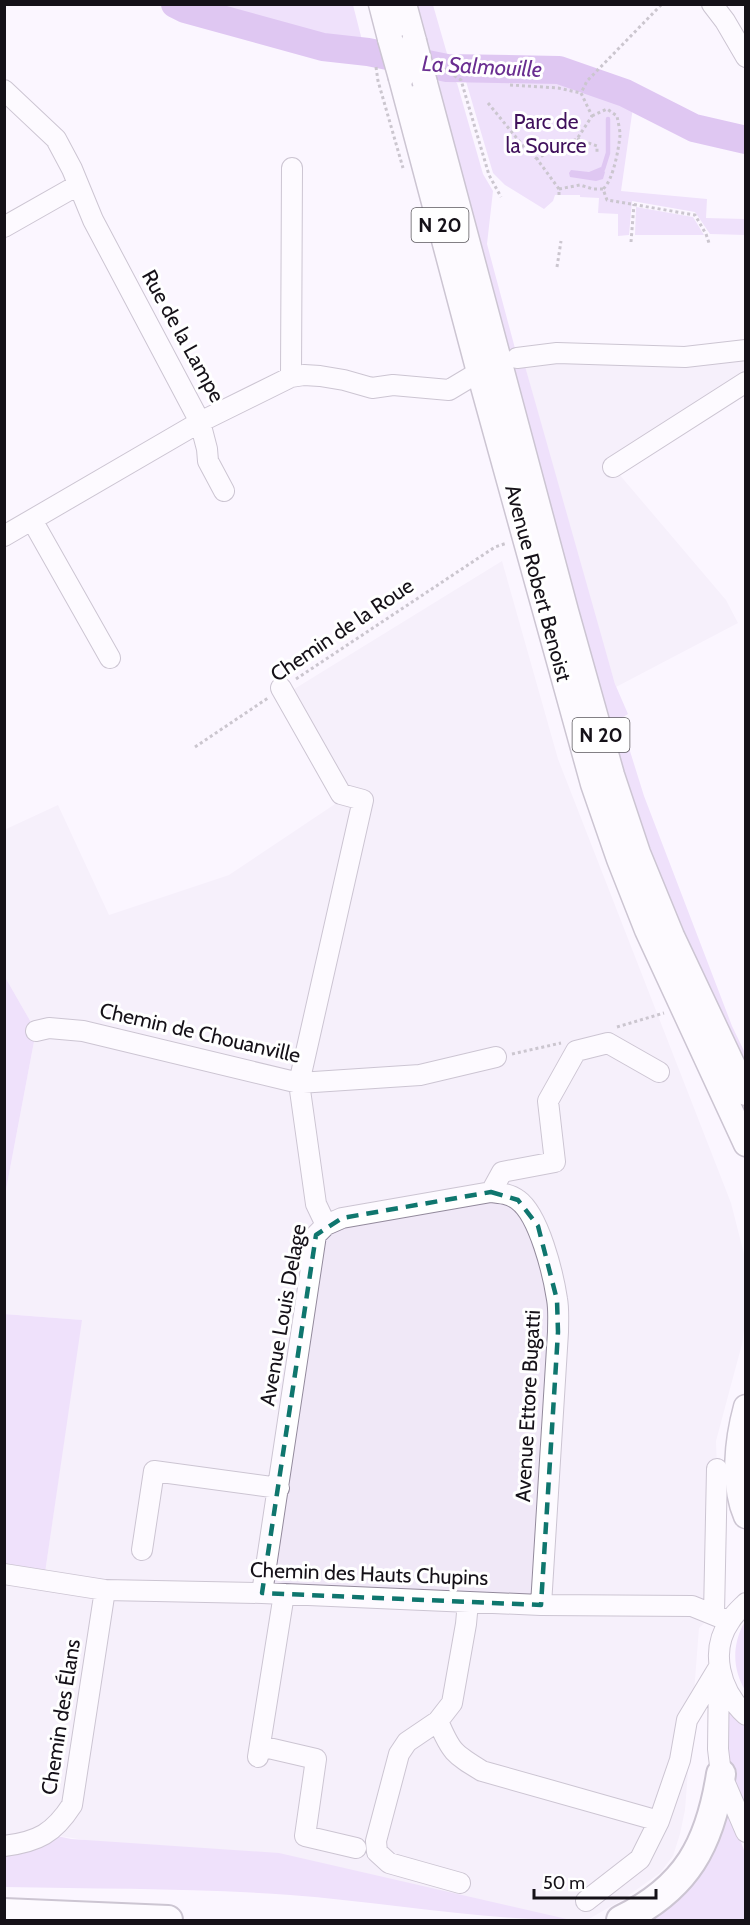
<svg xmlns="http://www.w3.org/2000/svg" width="750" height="1925" font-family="Cabin,sans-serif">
	<rect width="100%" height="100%" fill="#fbf6ff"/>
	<path fill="#f0e8f7" d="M745,360V375L613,467L726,600L738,623L616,687L578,561L525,366L543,361L667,365Z
		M502,561L558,759L731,1203L745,1258L746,1317L742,1344L716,1441L717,1469L714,1614L699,1628L685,1810L680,1834L673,1856L660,1873L622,1900L587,1920H571L48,1834L5,1846V1574L45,1573L81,1320L5,1314V1195L36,1031L5,977L4,830L58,805L109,915L229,875L335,804L278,699Z"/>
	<path fill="#e0c8f6" d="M187,5H353L365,52L323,47L185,9Z
		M417,5H433L450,64L432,60Z
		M437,73H444L457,83L483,174L493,191L487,244L520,367L525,366L615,684L628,714L620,719L644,796L732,1026L745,1053V1073L669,901L627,791L451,145Z
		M524,73L565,75L634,100L621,191L707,199L706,218L745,219V235L710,234L695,212L632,201L629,235L618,236V214L598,213L599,198L580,197V195H555L553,201L544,209L505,185L493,173L465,78Z
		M636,207L693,217L704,235H635Z
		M5,977L36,1031L5,1195Z
		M4,1314L82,1320L45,1573L5,1566Z
		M745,1621V1690C732,1668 732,1644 745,1621Z
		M727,1709L732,1710L745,1722V1809L727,1768Z
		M727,1804L745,1853V1920H635Z
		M48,1834L71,1839L279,1853L571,1920C477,1920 384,1902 290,1895C195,1888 100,1889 5,1887L4,1846Z"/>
	<path fill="#bd8ee3" d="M601,167L605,172L603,179L596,181L570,177L569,173L571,170L589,172Z"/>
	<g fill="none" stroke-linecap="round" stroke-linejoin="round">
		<path stroke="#bd8ee3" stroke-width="4.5" d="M603,169L608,153V119"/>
		<path stroke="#bd8ee3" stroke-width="28" d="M175,4L185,9L323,47L368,52L447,68L559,70L625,93L694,128L746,140"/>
		<g stroke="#938a9c" stroke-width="22">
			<path id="minor" d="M712,4L725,21L746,57
				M4,90L56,139L72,169L93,220L200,422L207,449L208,461L224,491
				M4,227L78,185
				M517,358L557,353L685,357L746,350
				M291,377L292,168
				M613,467L746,382
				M32,520L110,658
				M4,536L200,422L291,377L304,375L320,376L344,380L372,388L393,385L449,390L479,372
				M36,1031L49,1028L83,1031L299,1083L420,1075L496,1057
				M491,1192L502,1172L555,1162L548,1101L576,1051L608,1043L659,1072
				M326,1225L342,1218L491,1192C501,1193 510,1194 518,1200C539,1215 553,1273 557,1299C559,1310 558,1321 558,1332L541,1605
				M142,1550L154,1471L279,1488
				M4,1574L105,1590L262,1593L541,1605L692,1606L729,1621
				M262,1593L316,1235L326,1225L316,1204L299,1083L363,800L341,794L281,688
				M746,1603C740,1609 734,1614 730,1621C709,1651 720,1691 746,1715
				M714,1614L717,1469
				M719,1669L718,1749L721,1774L746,1832
				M438,1721C451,1752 454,1754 482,1771L659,1821L680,1760L687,1720L719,1667
				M260,1746L316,1759L305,1836L356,1848
				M258,1757L284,1594
				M4,1846C38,1842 54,1833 72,1805L105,1590
				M460,1883L389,1863L377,1852L376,1841L399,1754L407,1742L438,1721L452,1703L466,1624L468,1602
				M586,1901L640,1859L659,1821"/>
		</g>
		<g stroke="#938a9c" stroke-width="27">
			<path id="major" d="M381,4L390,39
				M404,4L414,41
				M401,78L479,372L593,784L619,859L647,930L746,1144
				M425,83L566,611L612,775L638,853L672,936L746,1093
				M746,1407C737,1440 732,1484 746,1516"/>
		</g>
		<g stroke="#938a9c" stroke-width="32">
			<path id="highway" d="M4,1913L168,1920
				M621,1920C687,1888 710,1844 721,1774"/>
		</g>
		<path stroke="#918c94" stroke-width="3" stroke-dasharray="3 3" stroke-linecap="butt" d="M376,67L378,81L403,168
			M444,69L461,80L489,175L501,197
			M510,85L558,88L581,93
			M488,103L524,147L537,159
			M592,116L607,109L617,116C618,122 620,129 620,135C619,148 613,181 603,189
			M577,139L597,146V153
			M559,189L580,185L593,189H603L607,200L695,215L706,234L709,243
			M559,195V189L537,159L551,150L577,139L592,116L581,93L587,81L662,4
			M631,242L634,204
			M557,267L561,241
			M296,679L495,547L507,543
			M195,747L268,698
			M617,1027L664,1013
			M512,1054L561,1043"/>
		<use href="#minor" stroke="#fff" stroke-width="20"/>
		<use href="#major" stroke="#fff" stroke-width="24"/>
		<use href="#highway" stroke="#fff" stroke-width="28"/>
		<g stroke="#938a9c" stroke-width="27" stroke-linecap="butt">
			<path id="major-bridge" d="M390,39L401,78
				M414,41L425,83"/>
		</g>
		<use href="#major-bridge" stroke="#fff" stroke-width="24"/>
	</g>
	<path d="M0 0H750V1925H0ZM491,1192L518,1200L538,1226L557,1300L558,1332L541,1605L262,1593L316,1235L342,1218Z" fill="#fbf6ff" fill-opacity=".55" fill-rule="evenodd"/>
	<path fill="none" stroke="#0f766e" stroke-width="4.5" stroke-dasharray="12 8" stroke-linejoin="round" d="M491,1192L518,1200L538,1226L557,1300L558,1332L541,1605L262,1593L316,1235L342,1218Z"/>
	<g text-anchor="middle" stroke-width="6" stroke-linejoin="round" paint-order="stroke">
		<g fill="#fff" stroke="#5b585d" stroke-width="1.5">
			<rect x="411.5" y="208" width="57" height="34" rx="4.5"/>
			<rect x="572.5" y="718" width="57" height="34" rx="4.5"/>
		</g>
		<g font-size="20" font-weight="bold" fill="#151118">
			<text x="440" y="232">N 20</text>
			<text x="601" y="742">N 20</text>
		</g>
		<g font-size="21" fill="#40115c" stroke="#fff">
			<text x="546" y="129">Parc de<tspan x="546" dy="24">la Source</tspan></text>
		</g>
		<g font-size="21" fill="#151118" stroke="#fff">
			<text transform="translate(183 336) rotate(61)" y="7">Rue de la Lampe</text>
			<text transform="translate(538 583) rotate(75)" y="7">Avenue Robert Benoist</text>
			<text transform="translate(342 630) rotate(-34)" y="7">Chemin de la Roue</text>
			<text transform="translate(200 1033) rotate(13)" y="7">Chemin de Chouanville</text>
			<text transform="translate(283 1315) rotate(-80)" y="7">Avenue Louis Delage</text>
			<text transform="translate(528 1406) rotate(-87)" y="7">Avenue Ettore Bugatti</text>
			<text transform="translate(369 1574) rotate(2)" y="7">Chemin des Hauts Chupins</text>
			<text transform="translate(61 1717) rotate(-81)" y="7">Chemin des Élans</text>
		</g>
		<g font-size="22" font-style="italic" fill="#6a2e91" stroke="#fff">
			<text transform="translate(482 66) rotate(3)" y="8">La Salmouille</text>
		</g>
	</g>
	<rect width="750" height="1925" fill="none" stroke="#151118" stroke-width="12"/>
	<path d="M534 1889v9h122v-9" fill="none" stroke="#151118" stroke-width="3"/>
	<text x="543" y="1889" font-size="18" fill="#151118" stroke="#ffffff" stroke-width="4.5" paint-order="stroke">50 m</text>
</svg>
